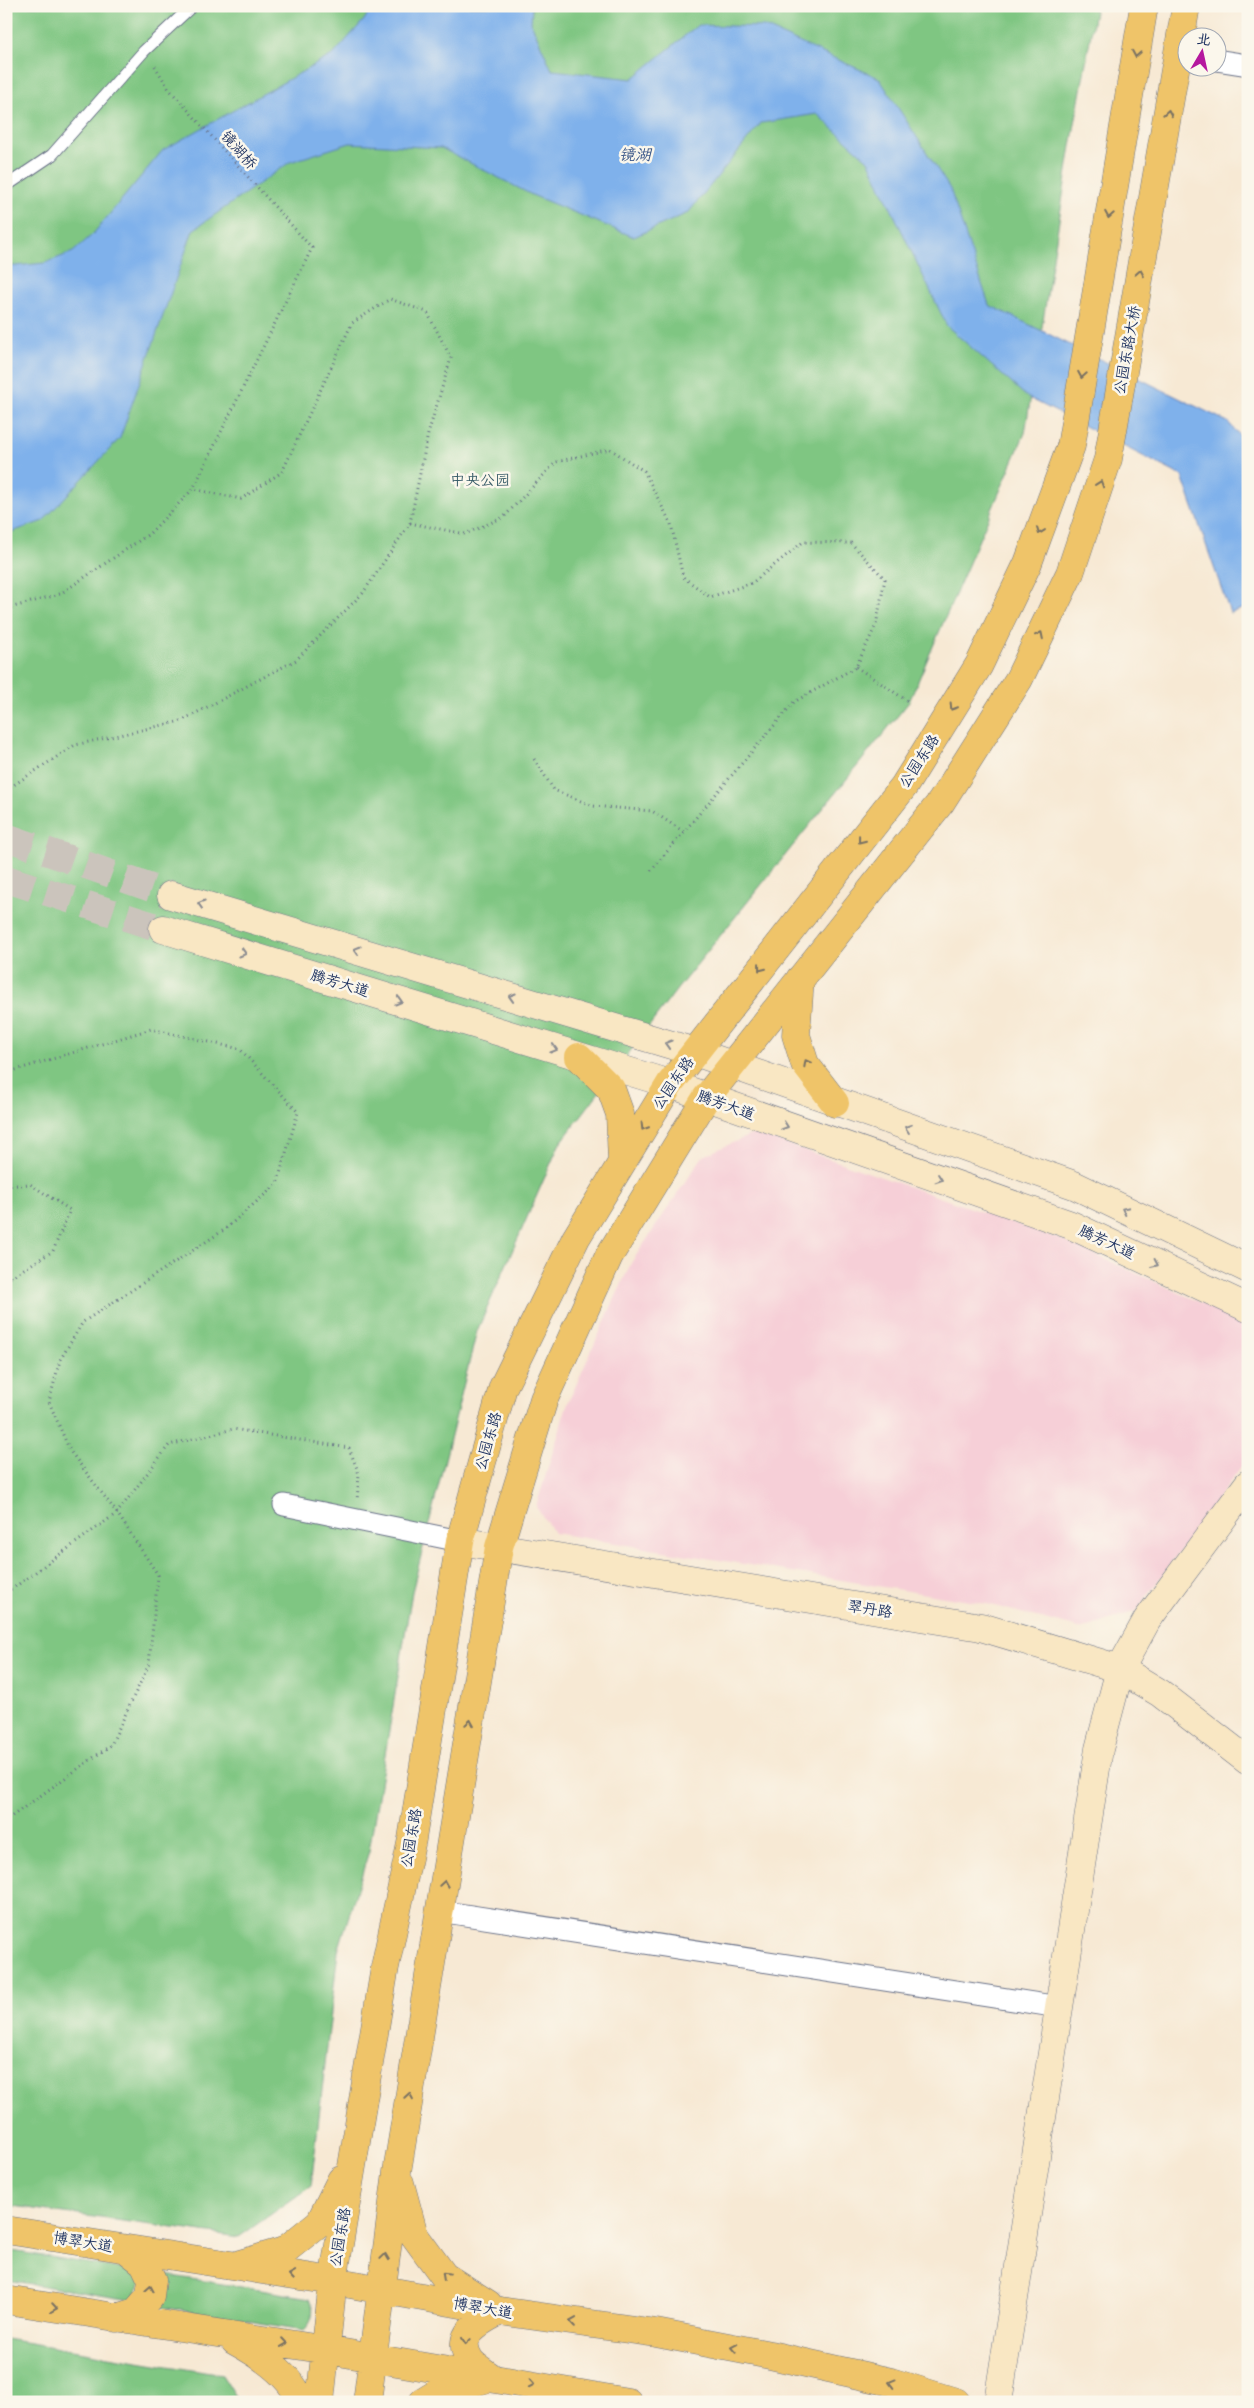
<svg xmlns="http://www.w3.org/2000/svg" width="1254" height="2408" font-family="'Playpen Sans','LXGW WenKai TC',sans-serif">
	<rect width="100%" height="100%" fill="#fbf7ec"/>
	<filter id="ink" filterUnits="userSpaceOnUse"><feTurbulence type="fractalNoise" baseFrequency=".02" numOctaves="2"/><feDisplacementMap in="SourceGraphic" scale="10" xChannelSelector="R" yChannelSelector="G"/><feConvolveMatrix kernelMatrix="1 2 1 2 8 2 1 2 1" color-interpolation-filters="sRGB"/></filter>
	<filter id="wash" filterUnits="userSpaceOnUse"><feTurbulence type="fractalNoise" baseFrequency=".0096" numOctaves="4" result="noise"/><feDisplacementMap in="SourceGraphic" scale="20" xChannelSelector="R" yChannelSelector="G"/><feGaussianBlur stdDeviation="1.12" result="paint"/><feColorMatrix in="noise" values="0 0 0 0 0 0 0 0 0 0 0 0 0 0 0 0 0 1.4 0 .05"/><feComposite in="paint" operator="in"/></filter>
	<g filter="url(#wash)">
		<rect width="100%" height="100%" fill="#f7e9d4"/>
		<path fill="#f6cfd7" d="M755,1133L1065,1241L1248,1324V1457L1136,1611L1083,1629L987,1604L554,1533L536,1507L567,1405L631,1263L703,1156Z"/>
		<path fill="#7fc682" stroke="#4d7a70" d="M6,6H1096L1071,146L1025,433L909,702L678,988L559,1145L477,1331L412,1592L369,1851L338,1951L311,2186L239,2237L6,2205Z
			M6,2250L135,2271L143,2281L131,2300L6,2280Z
			M166,2275L310,2298C315,2308 313,2323 304,2330L161,2307L158,2302L162,2280Z
			M6,2339L222,2375L239,2402H6Z"/>
		<path fill="#7fb1eb" stroke="#4d70a4" d="M373,6H532L531,23L552,70L632,79L698,25L764,27L879,78L950,189L989,305L1228,422L1248,445V607L1230,613L1182,476L1027,397L947,326L868,160L817,114L761,123L688,213L634,237L532,195L441,148L350,143L290,162L193,230L120,438L43,521L6,534V267L45,263L73,252L93,234L163,150L334,54L364,20Z"/>
	</g>
	<g filter="url(#ink)">
		<g fill="none" stroke-linecap="round" stroke-linejoin="round">
			<path stroke="#cbc4bc" stroke-width="28" stroke-dasharray="28 14" stroke-linecap="butt" d="M6,837L171,895
				M6,879L163,929"/>
			<g stroke="#687087" stroke-width="13">
				<path id="lane" d="M6,186L52,155L144,51L192,6"/>
			</g>
			<g stroke="#687087" stroke-width="23">
				<path id="street" d="M1216,60L1248,65
					M284,1505L460,1541
					M439,1911L1059,2007"/>
			</g>
			<g stroke="#687087" stroke-width="29">
				<path id="secondary" d="M171,895L695,1052L1074,1185L1248,1269
					M163,929L670,1084L1071,1225L1248,1308
					M460,1541L981,1627L1120,1669L1160,1693L1248,1761
					M998,2402L1099,1749L1120,1669L1147,1620L1248,1484"/>
			</g>
			<g stroke="#687087" stroke-width="29">
				<path id="primary" d="M800,979L796,1035L805,1064L835,1103
					M579,1057L611,1089L620,1114L622,1162
					M400,2183L414,2235L444,2276L488,2304
					M6,2230L333,2281L500,2311L656,2333L770,2355L891,2382L956,2402
					M240,2264L284,2251L320,2222L341,2180
					M6,2300L327,2350L628,2402
					M116,2318L136,2312L150,2296L152,2280L144,2263L126,2249
					M235,2341C259,2354 291,2374 301,2402
					M491,2377C485,2372 474,2366 470,2360C453,2334 481,2321 500,2311
					M320,2402L333,2281L385,1967L412,1839L460,1541L503,1387L576,1238L670,1084L904,786L979,665L1028,563L1071,446L1144,6
					M367,2402L397,2172L499,1547L544,1399L609,1256L706,1098L941,802L1019,679L1070,573L1108,459L1186,6
					M423,2402L436,2394L485,2379"/>
			</g>
			<path stroke="#687087" stroke-width="3" stroke-dasharray="1 4" stroke-linecap="butt" d="M410,523L465,534L504,517L556,462L610,449L644,471L671,524L683,577L710,597L752,583L803,542L851,543L885,579L876,625L856,667L794,702L649,873
				M6,609L60,594L149,534L193,489L312,248L169,89L153,63
				M856,667L909,702
				M534,759L554,790L593,806L652,811L684,832
				M6,790L75,745L181,721L296,660L363,593L410,523L428,434L451,358L427,312L390,299L352,323L282,472L241,499L193,489
				M6,1073L151,1029L240,1049L298,1112L277,1184L224,1230L83,1322L60,1360L49,1402L70,1451L117,1513L158,1575L149,1664L111,1745L8,1819L6,1823
				M6,1186L30,1184L70,1210L53,1251L6,1280
				M6,1591L12,1589L117,1513L169,1445L233,1429L349,1448L359,1474L357,1501"/>
			<use href="#lane" stroke="#fff" stroke-width="11"/>
			<use href="#street" stroke="#fff" stroke-width="21"/>
			<use href="#secondary" stroke="#f9e7c3" stroke-width="28"/>
			<use href="#primary" stroke="#efc469" stroke-width="28"/>
		</g>
		<defs><path id="oneway-chevron" d="M-2-3.5L2.5 0L-2 3.5" fill="none" stroke-width="1.6" stroke-linecap="round" stroke-linejoin="round" transform="scale(1.25)"/></defs>
		<g stroke="#7a7263">
			<use href="#oneway-chevron" transform="translate(1136 54) rotate(100)"/>
			<use href="#oneway-chevron" transform="translate(1168 113) rotate(-80)"/>
			<use href="#oneway-chevron" transform="translate(1109 215) rotate(100)"/>
			<use href="#oneway-chevron" transform="translate(1140 273) rotate(-80)"/>
			<use href="#oneway-chevron" transform="translate(1082 375) rotate(100)"/>
			<use href="#oneway-chevron" transform="translate(1100 484) rotate(-71)"/>
			<use href="#oneway-chevron" transform="translate(1040 531) rotate(110)"/>
			<use href="#oneway-chevron" transform="translate(1040 635) rotate(-64)"/>
			<use href="#oneway-chevron" transform="translate(953 707) rotate(122)"/>
			<use href="#oneway-chevron" transform="translate(861 840) rotate(128)"/>
			<use href="#oneway-chevron" transform="translate(761 968) rotate(128)"/>
			<use href="#oneway-chevron" transform="translate(807 1063) rotate(-118)"/>
			<use href="#oneway-chevron" transform="translate(644 1127) rotate(122)"/>
			<use href="#oneway-chevron" transform="translate(470 1723) rotate(-81)"/>
			<use href="#oneway-chevron" transform="translate(444 1884) rotate(-81)"/>
			<use href="#oneway-chevron" transform="translate(409 2096) rotate(-81)"/>
			<use href="#oneway-chevron" transform="translate(385 2257) rotate(-82)"/>
			<use href="#oneway-chevron" transform="translate(292 2275) rotate(-171)"/>
			<use href="#oneway-chevron" transform="translate(445 2275) rotate(-137)"/>
			<use href="#oneway-chevron" transform="translate(150 2289) rotate(-80)"/>
			<use href="#oneway-chevron" transform="translate(54 2308) rotate(9)"/>
			<use href="#oneway-chevron" transform="translate(573 2322) rotate(-172)"/>
			<use href="#oneway-chevron" transform="translate(466 2341) rotate(98)"/>
			<use href="#oneway-chevron" transform="translate(284 2343) rotate(8)"/>
			<use href="#oneway-chevron" transform="translate(734 2348) rotate(-169)"/>
			<use href="#oneway-chevron" transform="translate(892 2383) rotate(-165)"/>
			<use href="#oneway-chevron" transform="translate(531 2384) rotate(10)"/>
		</g>
		<g stroke="#8a8b90">
			<use href="#oneway-chevron" transform="translate(201 904) rotate(-163)"/>
			<use href="#oneway-chevron" transform="translate(357 950) rotate(-163)"/>
			<use href="#oneway-chevron" transform="translate(243 953) rotate(17)"/>
			<use href="#oneway-chevron" transform="translate(512 997) rotate(-163)"/>
			<use href="#oneway-chevron" transform="translate(399 1001) rotate(17)"/>
			<use href="#oneway-chevron" transform="translate(668 1044) rotate(-163)"/>
			<use href="#oneway-chevron" transform="translate(554 1049) rotate(17)"/>
			<use href="#oneway-chevron" transform="translate(785 1126) rotate(19)"/>
			<use href="#oneway-chevron" transform="translate(908 1128) rotate(-161)"/>
			<use href="#oneway-chevron" transform="translate(939 1179) rotate(19)"/>
			<use href="#oneway-chevron" transform="translate(1125 1210) rotate(-154)"/>
			<use href="#oneway-chevron" transform="translate(1155 1264) rotate(25)"/>
		</g>
	</g>
	<g text-anchor="middle" stroke-width="5" stroke-linejoin="round" paint-order="stroke">
		<g font-size="15" fill="#1b2f5e" stroke="#fbf7ec">
			<text transform="translate(239 150) rotate(48)" y="5">镜湖桥</text>
			<text transform="translate(1127 350) rotate(-80)" y="5">公园东路大桥</text>
			<text transform="translate(919 761) rotate(-57)" y="5">公园东路</text>
			<text transform="translate(340 983) rotate(17)" y="5">腾芳大道</text>
			<text transform="translate(673 1083) rotate(-55)" y="5">公园东路</text>
			<text transform="translate(726 1105) rotate(20)" y="5">腾芳大道</text>
			<text transform="translate(1107 1242) rotate(25)" y="5">腾芳大道</text>
			<text transform="translate(488 1441) rotate(-74)" y="5">公园东路</text>
			<text transform="translate(870 1609) rotate(9)" y="5">翠丹路</text>
			<text transform="translate(411 1838) rotate(-80)" y="5">公园东路</text>
			<text transform="translate(340 2237) rotate(-80)" y="5">公园东路</text>
			<text transform="translate(83 2242) rotate(9)" y="5">博翠大道</text>
			<text transform="translate(483 2308) rotate(10)" y="5">博翠大道</text>
		</g>
		<g font-size="15" fill="#395c69" stroke="#fbf7ec">
			<text x="480" y="485">中央公园</text>
		</g>
		<g font-size="16" font-style="italic" fill="#395688" stroke="#fbf7ec">
			<text x="635" y="160">镜湖</text>
		</g>
	</g>
	<rect width="1254" height="2408" fill="none" stroke="#fbf7ec" stroke-width="25"/>
	<g transform="translate(1202 52) rotate(9)"><circle r="24" fill="#fbf7ec" stroke="#a1a7b3"/>
	<path d="M0-4L9 19L0 12L-9 19Z" fill="#b5179e"/>
	<text y="-8" font-size="14" font-weight="bold" text-anchor="middle" fill="#1b2f5e">北</text>
	</g>
</svg>
